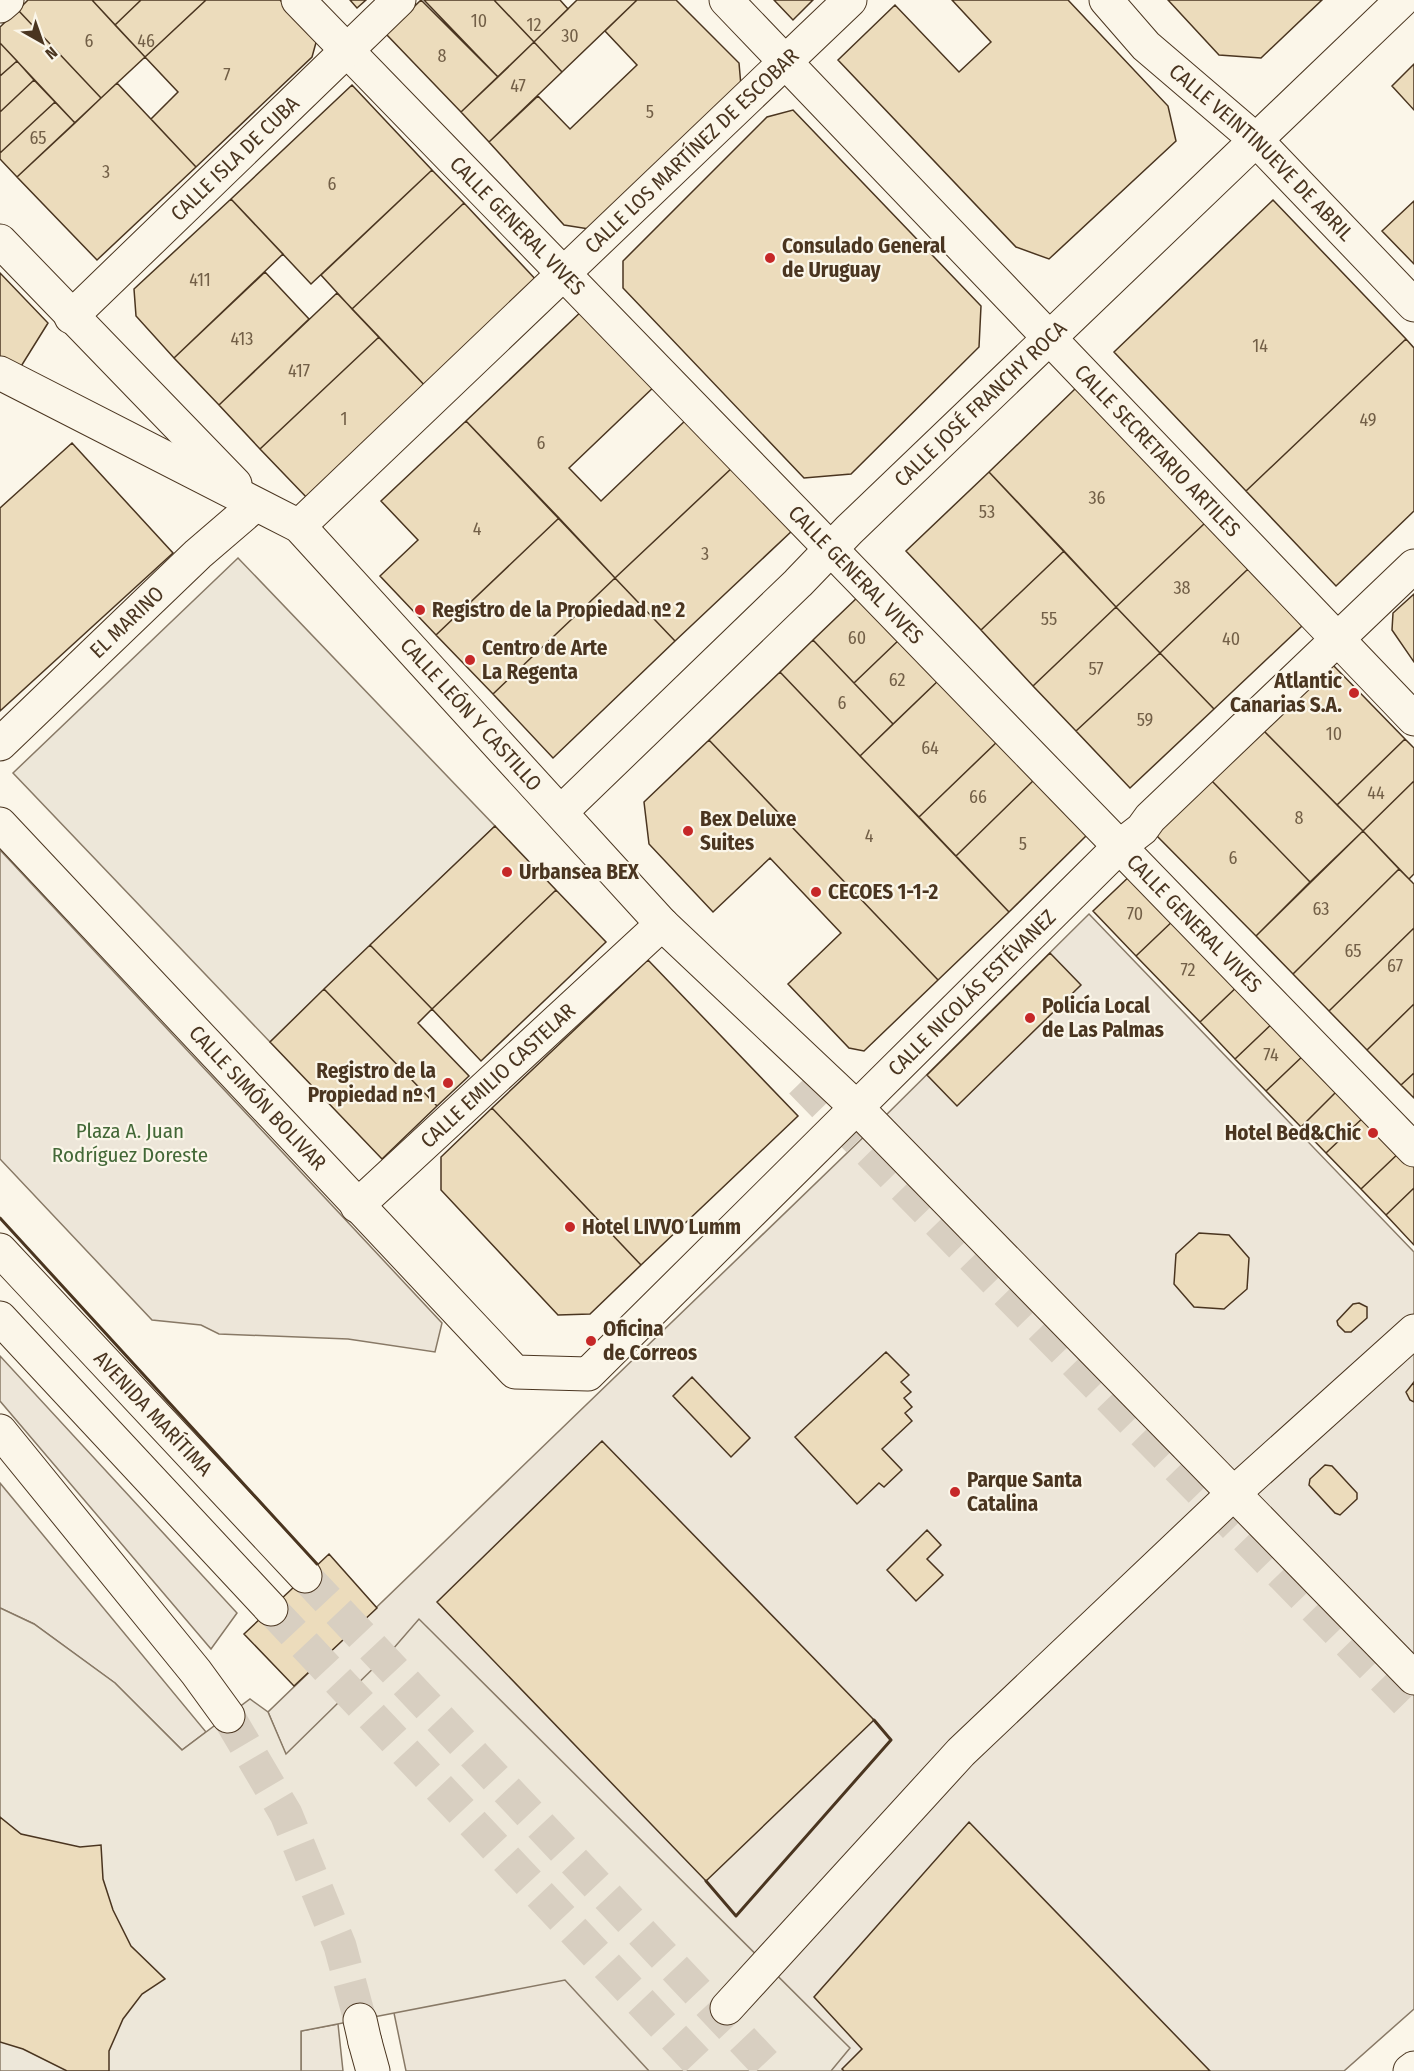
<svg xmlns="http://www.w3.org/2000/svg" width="1414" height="2071" font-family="'Fira Sans Condensed',sans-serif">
	<rect width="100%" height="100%" fill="#fbf6e9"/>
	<path fill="#ede6d9" stroke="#887966" stroke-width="1.5" d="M0,850L442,1323L435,1352L348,1339L219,1334L201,1325L152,1320L0,1159Z
		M1089,914L1414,1252V2009L1344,2071H406L394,2013L268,1712L875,1126Z
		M0,1356L237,1613L211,1649L0,1401Z
		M0,1483L206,1732L182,1750L115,1683L34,1624L0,1608Z
		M338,2024L343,2071H301V2031Z"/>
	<path fill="#ede7d9" stroke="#887966" stroke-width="1.5" d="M238,558L495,826L270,1042L13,773Z
		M0,1608L34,1624L115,1683L182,1750L250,1699L268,1712L286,1754L393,1649L419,1619L850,2048L831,2071H649L565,1980L301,2031V2071H0Z"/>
	<path fill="#ecdcbc" stroke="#4a3520" stroke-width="1.5" d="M28,0H92L145,57L101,98L18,10Z
		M92,0H141L115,25Z
		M141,0H206L145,57L115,25Z
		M206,0H280L317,39L312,57L196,167L151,119L178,92L145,57Z
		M350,0H366L357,8Z
		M421,0L498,77L461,112L386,34Z
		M424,0H494L534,42L498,77Z
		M494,0H560L568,9L534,42Z
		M577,0H637L562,72L534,42Z
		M637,0H676L739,63L741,86L589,229L564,225L489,142L538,96L570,129L637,65L605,31Z
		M774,0H813L793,20Z
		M952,0H1068L1168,106L1176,141L1049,259L1016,247L838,60L895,5L959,72L991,42Z
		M1168,0H1322L1261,58L1219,55Z
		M18,10L101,98L75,123L0,43V27Z
		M534,42L562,72L489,142L461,112Z
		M0,43L17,61L0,76Z
		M17,61L34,80L0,112V76Z
		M1414,64V110L1392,86Z
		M34,80L55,102L0,153V112Z
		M117,83L196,167L97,260L17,177Z
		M352,85L432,170L311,284L231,199Z
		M55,102L75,123L17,177L0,159V153Z
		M793,110L981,306L979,347L851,474L804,478L623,288V261L767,117Z
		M432,170L464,203L352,309L321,275Z
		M231,199L283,254L174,358L136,316L134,289Z
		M1273,200L1406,339L1246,491L1114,352Z
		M1414,201V264L1382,231Z
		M464,203L539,283L428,389L352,309Z
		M265,272L309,319L219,405L174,358Z
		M0,273L48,323L20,368L0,359Z
		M337,293L379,337L260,449L219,405Z
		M586,307L658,383L569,468L601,501L688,418L734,466L615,578L466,421Z
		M379,337L428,389L309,500L260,449Z
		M1406,339L1414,348V511L1336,586L1246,491Z
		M1076,388L1205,523L1116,607L989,472Z
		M466,421L559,518L436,635L380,576L418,540L381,501Z
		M72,443L173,553L0,711V508Z
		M734,466L794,529L675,641L615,578Z
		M989,472L1064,551L981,630L906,551Z
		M559,518L615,578L493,694L436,635Z
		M1205,523L1248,569L1160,653L1116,607Z
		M1064,551L1116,607L1033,686L981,630Z
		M1248,569L1302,626L1214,709L1160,653Z
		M615,578L675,641L553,758L493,694Z
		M861,594L902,637L854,683L813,640Z
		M1414,594V662L1392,630L1393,613Z
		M1116,607L1160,653L1076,731L1033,686Z
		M902,637L941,678L893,724L854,683Z
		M813,640L893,724L860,756L780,672Z
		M1160,653L1214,709L1130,788L1076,731Z
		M1331,663L1405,739L1337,805L1262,729Z
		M780,672L1009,912L938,980L709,740Z
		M941,678L1000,739L919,817L860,756Z
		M1262,729L1363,831L1310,882L1211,780Z
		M1000,739L1036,778L956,856L919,817Z
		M1405,739L1414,748V781L1363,831L1337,805Z
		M709,740L938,980L864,1051L849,1048L788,984L841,933L770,858L713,912L649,844L644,802Z
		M1036,778L1089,833L1009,912L956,856Z
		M1211,780L1310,882L1256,936L1155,834Z
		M1414,781V874L1409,879L1363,831Z
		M495,826L556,890L432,1009L370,945Z
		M1363,831L1399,869L1293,974L1256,936Z
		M1399,869L1414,884V928L1329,1011L1293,974Z
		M1134,872L1177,917L1136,956L1093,911Z
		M556,890L606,942L481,1061L432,1009Z
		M1177,917L1241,983L1200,1022L1136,956Z
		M1414,928V1004L1367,1050L1329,1011Z
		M370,945L432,1009L418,1023L469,1076L437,1106L324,989Z
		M1050,953L1081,985L957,1106L927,1075Z
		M648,960L798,1116L641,1265L492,1108Z
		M1241,983L1276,1020L1235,1059L1200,1022Z
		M324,989L437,1106L382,1159L270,1042Z
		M1414,1004V1073L1401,1085L1367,1050Z
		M1276,1020L1307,1052L1266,1091L1235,1059Z
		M1307,1052L1341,1087L1301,1127L1266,1091Z
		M1414,1073V1098L1401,1085Z
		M1341,1087L1367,1114L1326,1153L1301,1127Z
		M492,1108L641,1265L590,1314L558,1315L441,1190V1157Z
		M1367,1114L1402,1150L1361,1189L1326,1153Z
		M1402,1150L1414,1163V1188L1386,1215L1361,1189Z
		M1414,1188V1245L1386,1215Z
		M1199,1233L1229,1235L1249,1258L1247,1289L1224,1309L1194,1307L1174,1284L1176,1254Z
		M1359,1303L1367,1307V1318L1351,1332H1345L1338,1325L1337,1321L1353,1304Z
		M886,1352L909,1375L901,1382L911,1392L904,1398L912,1407L905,1413L912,1421L882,1449L902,1470L884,1487L879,1483L857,1504L795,1437Z
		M692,1377L750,1438L731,1457L673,1396Z
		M1414,1382V1402L1410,1400L1406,1392Z
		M602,1441L874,1720L706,1881L437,1602Z
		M1325,1465L1332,1466L1357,1493V1499L1340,1515L1335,1513L1309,1485L1310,1479Z
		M927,1530L941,1545L927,1559L943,1575L916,1601L887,1570Z
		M329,1554L377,1608L294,1686L244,1634Z
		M0,1817L21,1834L80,1847L101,1845L103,1879L113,1910L131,1946L165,1979L142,1994L123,2019L109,2051V2071H67L23,2049L0,2042Z
		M969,1822L1210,2071H844L842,2069L862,2049L814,1997Z"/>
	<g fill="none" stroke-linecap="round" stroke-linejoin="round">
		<path stroke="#d8cfc1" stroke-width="33" stroke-dasharray="33 16" stroke-linecap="butt" d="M801,1082L1414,1710
			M228,1716L286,1814L340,1946L360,2020"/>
		<path stroke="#d8cfc1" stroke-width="33" stroke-dasharray="33 16" stroke-linecap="butt" d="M305,1576L772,2071
			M271,1609L706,2071"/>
		<g stroke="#4a3520" stroke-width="35">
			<g id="minor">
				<path id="s1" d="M298,0L1414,1150"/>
				<path id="s2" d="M726,0L1414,719"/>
				<path id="s3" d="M1106,0L1146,46L1256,140L1414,305"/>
				<path d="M0,6L7,0"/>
				<path d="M0,241L235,484"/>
				<path id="s4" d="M71,317L399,0"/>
				<path id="s5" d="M0,373L299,526L662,924L857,1108L1414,1678"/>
				<path id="s6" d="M299,526L850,0"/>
				<path id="s7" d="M0,744L198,554L255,505"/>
				<path id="s8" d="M562,811L798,583L849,530L1402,0"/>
				<path id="s9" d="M0,824L515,1372L588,1374L1120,846L1142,829L1150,818L1414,566"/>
				<path id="s10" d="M357,1206L662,924"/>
				<path d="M727,2008L961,1752L1234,1493L1414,1331"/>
				<path d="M365,2042L373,2071"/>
				<path d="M1410,2071L1414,2068"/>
			</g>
		</g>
		<g stroke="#4a3520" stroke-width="35">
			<g id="highway">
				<path id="s11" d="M0,1250L305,1576"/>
				<path d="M0,1318L271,1609"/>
				<path d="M0,1431L196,1672L228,1716"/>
				<path d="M360,2020L365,2042"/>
			</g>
		</g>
		<use href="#minor" stroke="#fbf6e9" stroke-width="33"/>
		<use href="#highway" stroke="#fbf6e9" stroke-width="33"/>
		<path stroke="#4a3520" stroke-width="3" d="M0,1218L317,1564
			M706,1881L736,1916L891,1740L874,1720"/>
	</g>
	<g fill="#c62828" stroke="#fbf6e9" stroke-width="2">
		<circle cx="770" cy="258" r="6"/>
		<circle cx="420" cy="610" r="6"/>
		<circle cx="470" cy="660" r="6"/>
		<circle cx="1354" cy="693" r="6"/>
		<circle cx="688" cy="831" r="6"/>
		<circle cx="507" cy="872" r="6"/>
		<circle cx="816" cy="892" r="6"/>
		<circle cx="1030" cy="1018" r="6"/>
		<circle cx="448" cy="1083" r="6"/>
		<circle cx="1373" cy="1133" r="6"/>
		<circle cx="570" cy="1227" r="6"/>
		<circle cx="591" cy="1341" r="6"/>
		<circle cx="955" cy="1492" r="6"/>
	</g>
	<g text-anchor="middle" stroke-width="4.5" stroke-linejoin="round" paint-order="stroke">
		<g font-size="18" fill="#725f47">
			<text x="479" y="27">10</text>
			<text x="534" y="31">12</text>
			<text x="570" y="42">30</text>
			<text x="89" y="47">6</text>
			<text x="146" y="47">46</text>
			<text x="442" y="62">8</text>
			<text x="227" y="81">7</text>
			<text x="518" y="92">47</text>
			<text x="650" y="118">5</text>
			<text x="38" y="144">65</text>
			<text x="106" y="178">3</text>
			<text x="332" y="190">6</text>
			<text x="200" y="286">411</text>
			<text x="242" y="345">413</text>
			<text x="1260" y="352">14</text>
			<text x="299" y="377">417</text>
			<text x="344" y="425">1</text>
			<text x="1368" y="426">49</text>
			<text x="541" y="449">6</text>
			<text x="1097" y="504">36</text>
			<text x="987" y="518">53</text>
			<text x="477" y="535">4</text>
			<text x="705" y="560">3</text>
			<text x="1182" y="594">38</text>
			<text x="1049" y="625">55</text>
			<text x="857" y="644">60</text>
			<text x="1231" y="645">40</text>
			<text x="1096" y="675">57</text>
			<text x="897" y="686">62</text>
			<text x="842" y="709">6</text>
			<text x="1145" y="726">59</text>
			<text x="1334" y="740">10</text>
			<text x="930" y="754">64</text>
			<text x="1376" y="799">44</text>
			<text x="978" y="803">66</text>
			<text x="1299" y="824">8</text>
			<text x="869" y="842">4</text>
			<text x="1023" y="850">5</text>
			<text x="1233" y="864">6</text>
			<text x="1321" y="915">63</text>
			<text x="1135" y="920">70</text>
			<text x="1353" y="957">65</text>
			<text x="1395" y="972">67</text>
			<text x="1188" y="976">72</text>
			<text x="1271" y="1061">74</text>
		</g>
		<g font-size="21" fill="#4a3520" stroke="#fbf6e9">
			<text dy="7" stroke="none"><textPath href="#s6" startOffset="543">CALLE LOS MARTÍNEZ DE ESCOBAR</textPath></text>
			<text dy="7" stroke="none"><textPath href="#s3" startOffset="218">CALLE VEINTINUEVE DE ABRIL</textPath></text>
			<text dy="7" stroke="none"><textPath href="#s4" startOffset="228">CALLE ISLA DE CUBA</textPath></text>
			<text dy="7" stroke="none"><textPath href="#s1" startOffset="315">CALLE GENERAL VIVES</textPath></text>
			<text dy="7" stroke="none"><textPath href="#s8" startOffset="584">CALLE JOSÉ FRANCHY ROCA</textPath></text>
			<text dy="7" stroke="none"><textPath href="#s2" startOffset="624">CALLE SECRETARIO ARTILES</textPath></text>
			<text dy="7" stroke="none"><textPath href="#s1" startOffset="801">CALLE GENERAL VIVES</textPath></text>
			<text dy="7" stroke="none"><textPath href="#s7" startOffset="176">EL MARINO</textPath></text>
			<text dy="7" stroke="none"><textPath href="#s5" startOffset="591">CALLE LEÓN Y CASTILLO</textPath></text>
			<text dy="7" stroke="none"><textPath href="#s1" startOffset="1287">CALLE GENERAL VIVES</textPath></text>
			<text dy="7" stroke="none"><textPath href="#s9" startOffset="1366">CALLE NICOLÁS ESTÉVANEZ</textPath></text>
			<text dy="7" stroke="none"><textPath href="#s10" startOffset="192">CALLE EMILIO CASTELAR</textPath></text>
			<text dy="7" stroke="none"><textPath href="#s9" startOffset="376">CALLE SIMÓN BOLIVAR</textPath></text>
			<text dy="7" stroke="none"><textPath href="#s11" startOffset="224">AVENIDA MARÍTIMA</textPath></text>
		</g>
		<g font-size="21" font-weight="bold" fill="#4a3520" stroke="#fbf6e9" text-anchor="start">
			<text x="782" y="253">Consulado General<tspan x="782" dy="24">de Uruguay</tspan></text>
			<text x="432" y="617">Registro de la Propiedad nº 2</text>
			<text x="482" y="655">Centro de Arte<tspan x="482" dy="24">La Regenta</tspan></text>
			<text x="1342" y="688" text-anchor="end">Atlantic<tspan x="1342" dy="24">Canarias S.A.</tspan></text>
			<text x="700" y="826">Bex Deluxe<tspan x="700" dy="24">Suites</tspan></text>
			<text x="519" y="879">Urbansea BEX</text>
			<text x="828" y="899">CECOES 1-1-2</text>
			<text x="1042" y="1013">Policía Local<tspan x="1042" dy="24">de Las Palmas</tspan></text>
			<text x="436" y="1078" text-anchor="end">Registro de la<tspan x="436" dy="24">Propiedad nº 1</tspan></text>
			<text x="1361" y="1140" text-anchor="end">Hotel Bed&amp;Chic</text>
			<text x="582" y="1234">Hotel LIVVO Lumm</text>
			<text x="603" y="1336">Oficina<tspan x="603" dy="24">de Correos</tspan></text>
			<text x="967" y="1487">Parque Santa<tspan x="967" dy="24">Catalina</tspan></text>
		</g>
		<g font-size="21" fill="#436837" stroke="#fbf6e9">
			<text x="130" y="1138">Plaza A. Juan<tspan x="130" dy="24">Rodríguez Doreste</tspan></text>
		</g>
	</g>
	<g transform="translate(42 42) rotate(140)" stroke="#fbf6e9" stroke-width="4.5" paint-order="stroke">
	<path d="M0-4.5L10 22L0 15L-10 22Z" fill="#4a3520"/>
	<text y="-9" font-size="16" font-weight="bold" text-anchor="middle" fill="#4a3520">N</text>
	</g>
</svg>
